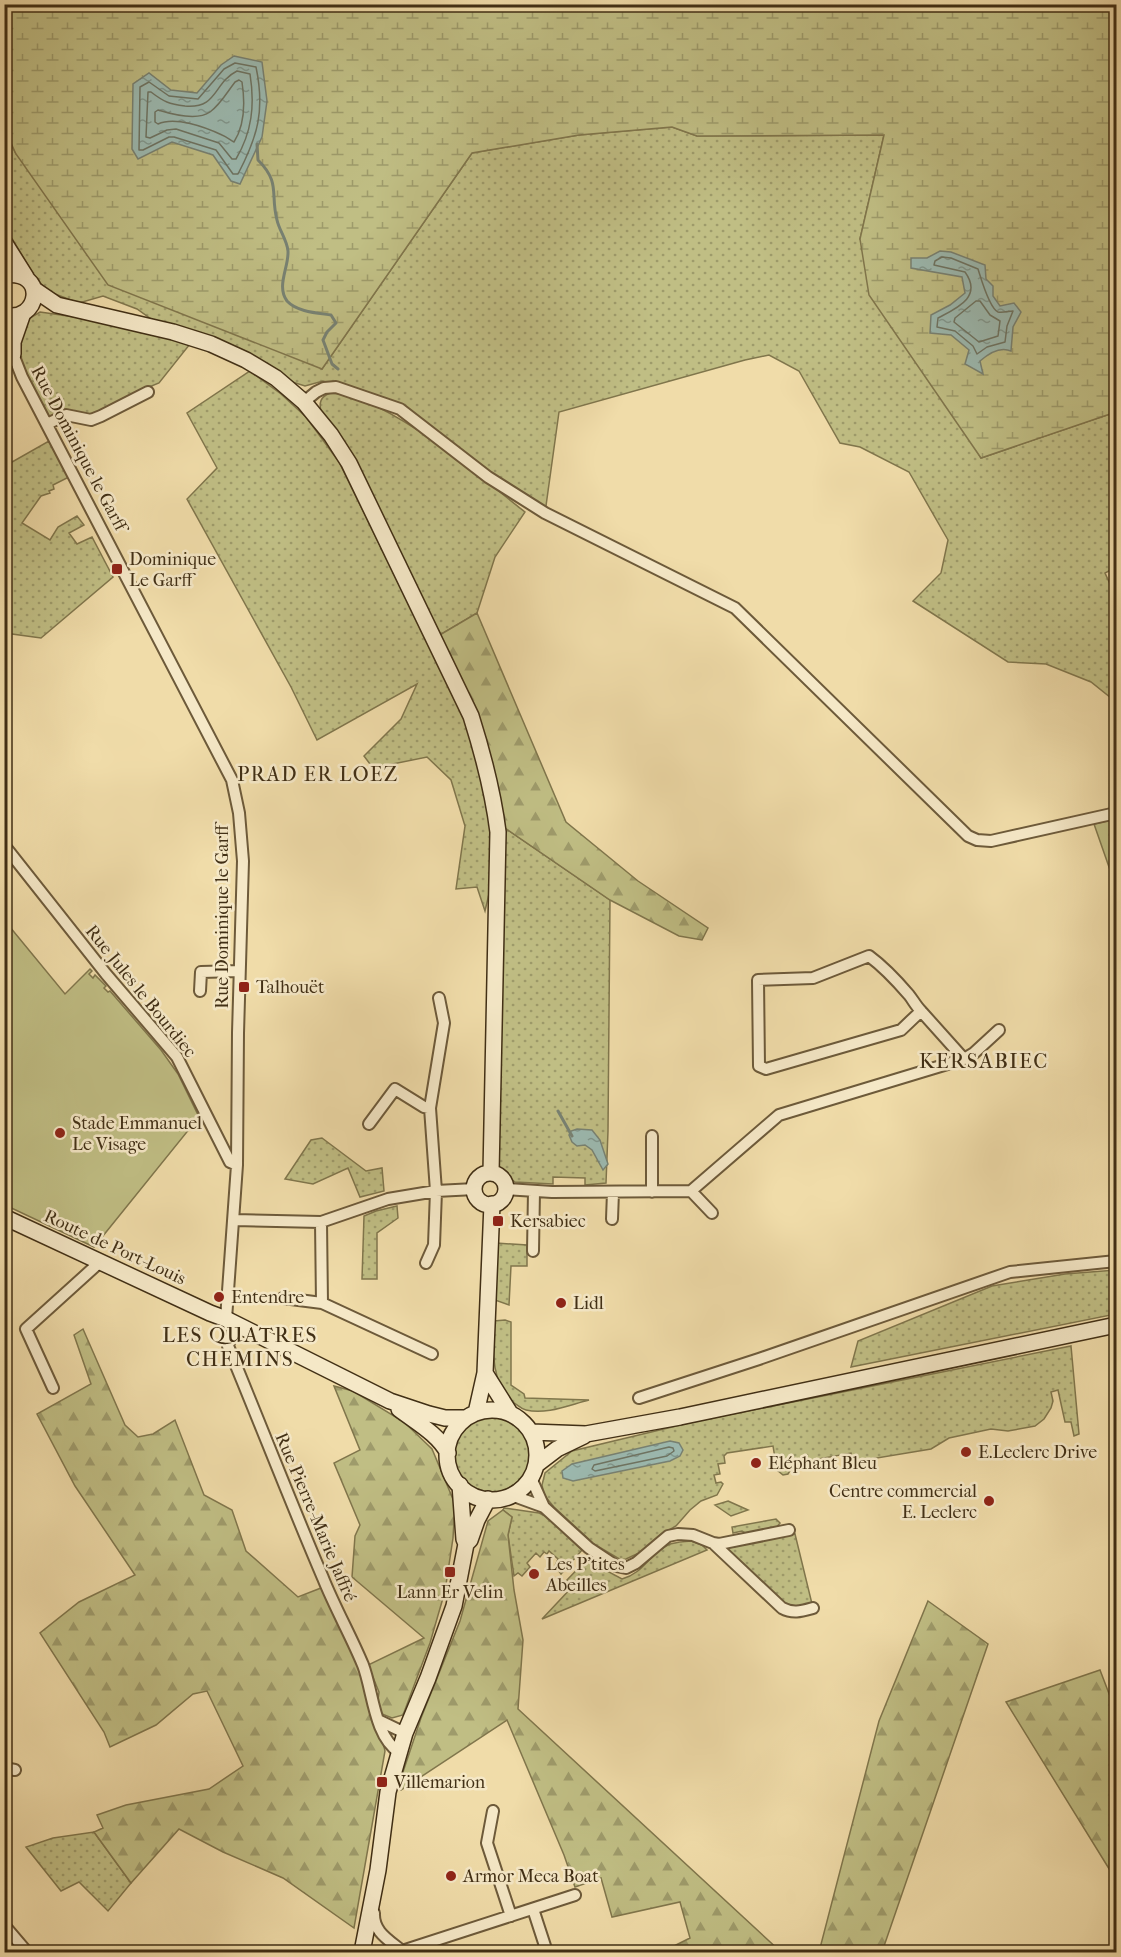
<svg xmlns="http://www.w3.org/2000/svg" width="1121" height="1957" font-family="'IM FELL French Canon',serif">
	<defs>
		<pattern id="grass-dots" width="8" height="8" patternUnits="userSpaceOnUse" patternTransform="scale(1.5)"><rect width="8" height="8" fill="#c0be84"/><path d="M2 2h.1M6 6h.1" fill="none" stroke="#9e9b6b" stroke-width="1.8" stroke-linecap="round"/></pattern>
		<pattern id="forest-firs" width="22" height="20" patternUnits="userSpaceOnUse" patternTransform="scale(1.5)"><rect width="22" height="20" fill="#c0be84"/><path d="M5 1l3.5 6h-7zM16 11l3.5 6h-7z" fill="#9e9b6b"/></pattern>
		<pattern id="wetland-marsh" width="20" height="14" patternUnits="userSpaceOnUse" patternTransform="scale(1.5)"><rect width="20" height="14" fill="#c0be84"/><path d="M1 5h8M5 5V1M11 12h8M15 12V8" fill="none" stroke="#9e9b6b"/></pattern>
		<pattern id="water-ripples" width="26" height="14" patternUnits="userSpaceOnUse" patternTransform="scale(1.5)"><rect width="26" height="14" fill="#9cbab1"/><path d="M2 4q2-2 4 0t4 0M15 11q2-2 4 0t4 0" fill="none" stroke="#81988f"/></pattern>
	</defs>
	<rect width="100%" height="100%" fill="#f0dca9"/>
	<filter id="stains"><feTurbulence type="fractalNoise" baseFrequency=".00333" numOctaves="4"/><feColorMatrix values="0 0 0 0 .2 0 0 0 0 .09 0 0 0 0 .02 0 0 0 .5 -.17"/></filter>
	<radialGradient id="worn" r=".72"><stop offset=".6" stop-color="#630" stop-opacity="0"/><stop offset="1" stop-color="#630" stop-opacity=".3"/></radialGradient>
	<path fill="url(#grass-dots)" stroke="#80764c" stroke-width="1.5" d="M672,127L697,136L884,135L860,239L981,458L1116,412V567L1105,573L1116,597V702L1091,682L1046,664L1008,662L913,601L941,573L948,540L909,472L860,447L840,443L799,371L769,355L745,360L559,412L545,513L400,409L323,381L305,386L286,380L154,321L137,309L103,296L79,303L47,291L34,275L5,227L4,130L16,154L322,369L472,153L579,135Z
		M40,312L96,320L190,344L159,383L137,392L106,411L90,415L49,419L20,362L17,352L25,321Z
		M250,371L281,394L306,417L339,462L467,723L486,789L491,827L492,881L485,911L477,887L456,889L465,826L451,780L427,757L373,768L364,756L401,719L417,684L317,740L291,687L187,499L217,468L187,413Z
		M330,393C386,394 480,477 525,512L495,557L477,613L438,636L321,412C319,403 320,397 330,393Z
		M49,441L69,477L53,485L54,489L49,491L50,493L41,496L22,523L50,540L58,527L77,516L84,525L69,533L77,544L92,537L113,577L41,638L5,633V466Z
		M502,826L610,900L608,1131L606,1183L585,1185V1178L553,1177V1184L515,1182L497,1169Z
		M322,1138L366,1171L382,1168L384,1191L360,1197L348,1168L313,1184L285,1179L311,1140Z
		M397,1206L398,1218L377,1233V1279H362L364,1216L376,1211Z
		M496,1243L527,1245V1266H511L509,1305L495,1300Z
		M1116,1270V1314L851,1367L858,1341L992,1286L1065,1274Z
		M505,1320L511,1322V1385L524,1394L525,1398L589,1400C569,1405 546,1415 526,1410C521,1409 518,1405 514,1403C490,1384 493,1348 494,1321Z
		M1071,1346L1079,1434L1074,1436L1071,1422H1065L1058,1390L1051,1392L1053,1401L1051,1408L1044,1419L1035,1426L1008,1431L991,1429L949,1438L931,1449L853,1462L851,1453L807,1461L808,1466L791,1469L788,1474L783,1475L777,1470L773,1446L727,1453L724,1456L725,1463L718,1464L720,1474L714,1475L716,1483L721,1482L723,1484L717,1495L701,1501L690,1510L676,1526L660,1535L639,1553L626,1559L621,1560L594,1544L554,1507L544,1495L542,1485L545,1473L572,1451L693,1422Z
		M454 1454a38 38 0 1 1 76 0a38 38 0 1 1-76 0Z
		M728,1501L748,1510L731,1516L715,1505Z
		M504,1508L539,1513L548,1517L582,1550L561,1574L555,1566L558,1559L549,1551L547,1554L544,1552L540,1557L536,1553L527,1563L530,1567L522,1576L518,1573L514,1576L508,1535L512,1517L503,1510Z
		M776,1519L780,1523L776,1528L747,1534L742,1531L733,1533L732,1527Z
		M795,1534L813,1608L790,1607L782,1604L726,1550L728,1548Z
		M691,1541L702,1545L707,1550L542,1619L573,1586L567,1580L590,1556L605,1570L622,1579C644,1573 649,1554 668,1545C675,1542 683,1542 691,1541Z
		M94,1832L131,1883L108,1911L79,1882L61,1891L26,1847L53,1838Z"/>
	<path fill="url(#forest-firs)" stroke="#80764c" stroke-width="1.5" d="M477,613L566,822L638,881L708,928L702,940L679,936L610,900L502,826L438,636Z
		M1116,819V887L1094,824Z
		M83,1329L125,1425L138,1437L153,1434L175,1420L204,1495L232,1510L246,1551L298,1597L321,1588L341,1616L378,1720L385,1751L354,1928L283,1878L223,1852L179,1829L131,1883L94,1832L103,1828L97,1815L126,1805L209,1789L243,1766L207,1691L193,1694L156,1725L110,1747L104,1732L40,1633L79,1602L135,1575L75,1486L37,1414L91,1384L74,1335Z
		M334,1386L353,1391L404,1422L432,1449L455,1504L453,1538L445,1591L430,1643L403,1715L392,1718L382,1714L377,1707L379,1692L368,1665L424,1638L352,1577L355,1536L360,1525L334,1463L360,1450Z
		M503,1510L512,1517L508,1535L514,1590L523,1640L518,1709L781,1952H662L690,1938L680,1902L612,1917L601,1878L575,1887L564,1855L507,1720L401,1790L398,1787L421,1718L460,1621L488,1521Z
		M928,1601L988,1644L882,1952H819L879,1721Z
		M1100,1670L1116,1712V1880L1006,1702Z"/>
	<path fill="url(#wetland-marsh)" stroke="#80764c" stroke-width="1.5" d="M5,5H1116V412L981,458L869,295L860,239L884,135L697,136L672,127L579,135L472,153L322,369L108,285L16,154L5,130Z"/>
	<path fill="#c0be84" stroke="#80764c" stroke-width="1.5" d="M5,921L65,994L90,969L92,971L89,974L93,978L95,975L106,986L104,988L108,992L110,991L161,1050L178,1074L199,1117L94,1247L5,1205Z"/>
	<path fill="url(#water-ripples)" stroke="#788273" stroke-width="1.5" d="M234,56L262,62L267,101L262,137L240,184L231,181L213,155L172,142L138,159L132,149L133,84L149,73L171,90L197,93L221,65Z
		M940,251L951,252L985,265L986,279L993,286V296L1000,306L1014,303L1021,312L1013,327L1011,351C1000,346 989,353 980,361L983,374L965,364L969,350L951,335L930,333L931,315L950,305L965,293L962,277L911,268V258H927Z
		M577,1129L592,1130L600,1140L608,1164L603,1170L592,1150L585,1145L577,1146L572,1142L569,1135L571,1131Z
		M670,1441L679,1443L683,1450L680,1456L670,1461L573,1481L563,1478L562,1471L572,1464Z"/>
	<g fill="none" stroke-linecap="round" stroke-linejoin="round">
		<path stroke="#6e7463" stroke-width="1.5" d="M235,63L256,67C265,110 258,136 238,174H233L216,150L174,137H169L143,150H139L140,87L149,82L169,96L198,99L224,69Z
			M237,71L250,74C255,105 252,132 236,159H232L219,143L176,129L167,130L150,138L146,137L148,92H151C164,102 169,104 185,106C218,109 213,83 237,71Z
			M239,80L242,82C245,102 245,125 234,142C230,140 227,137 222,135C205,127 175,116 158,124L155,122V112L158,110C171,114 197,121 210,112C220,105 228,91 235,82Z
			M942,257L951,258L978,269C981,278 989,308 998,312C1003,313 1009,311 1013,311L1007,326L1005,342L987,347L977,354L973,346L955,331L937,327L938,318C957,308 983,297 965,272L934,265L935,261Z
			M976,301H980L990,315L1000,321L998,336L979,342L954,322L955,318Z
			M669,1447L673,1448L674,1451L667,1456L595,1471L592,1469L594,1465Z"/>
		<path stroke="#788273" stroke-width="3" d="M257,144L258,160C281,183 270,194 277,220C279,230 287,240 288,251C289,267 276,286 287,301C297,312 318,313 331,315L336,323L327,332L323,340L332,364L338,369
			M558,1111L572,1136"/>
		<g stroke="#6d5a3a" stroke-width="14">
			<path id="street" d="M13,354L22,377L232,780L239,813L243,861L238,1033L237,1165L226,1319
				M304,402L316,392L324,388L336,387L400,409L488,477L545,513L735,608L968,836L977,840L991,841L1116,813
				M47,424L66,415L91,420L101,416L148,392
				M4,845L106,974L177,1057L230,1162L237,1165
				M200,991L201,972L239,971
				M921,1011L901,1030L766,1069L759,1066L758,980L813,978L869,956C884,967 897,981 909,995C913,1000 916,1006 921,1011L964,1059
				M369,1124L395,1089L424,1107L430,1108
				M506,1189L552,1192L691,1191L779,1115L964,1059L974,1053L999,1030
				M691,1191L712,1213
				M652,1192V1136
				M612,1219L613,1192
				M234,1220L321,1222L388,1199L436,1191L475,1189
				M321,1222L322,1303L432,1354
				M533,1251L534,1191
				M426,1263L434,1245L436,1191L430,1108L444,1023L439,998
				M283,1298L322,1303
				M234,1327L228,1346C260,1423 290,1501 323,1578C335,1608 351,1636 363,1665C373,1691 374,1736 399,1752
				M53,1388L26,1329L100,1262
				M639,1398L759,1359L1010,1272L1116,1261
				M531,1478L544,1507
				M511,1495L544,1507L589,1548L616,1566L626,1568L636,1563L668,1536L678,1534L693,1535L713,1543L782,1608C793,1614 802,1611 813,1608
				M713,1543L719,1544L789,1530
				M378,1720L405,1733
				M4,1768L15,1770
				M493,1811L487,1843L511,1916
				M533,1909L547,1952
				M374,1913C373,1932 389,1940 402,1951
				M4,1925L27,1952
				M399,1952L575,1895"/>
		</g>
		<g stroke="#412f15" stroke-width="18">
			<path id="secondary" d="M4,242L26,277
				M4,275C49,269 39,324 4,315
				M35,290L57,305L173,332L211,344L246,360L276,378L304,402L331,435L349,463L471,716C483,754 493,792 498,832L491,1173
				M4,363L13,354V342L23,313
				M474 1189a16 16 0 1 1 32 0a16 16 0 1 1-32 0Z
				M4,1217L210,1313L226,1319L390,1401L429,1414L445,1418H466
				M485,1373L510,1413
				M399,1409C416,1422 438,1434 448,1453
				M447 1455a45 45 0 1 1 90 0a45 45 0 1 1-90 0Z
				M476,1413L485,1373L492,1204
				M531,1432L586,1434L680,1417L1116,1325
				M536,1465L557,1449L584,1436
				M466,1544L470,1540L477,1520L488,1499
				M362,1952L378,1870L388,1792L405,1733L428,1678L454,1606L466,1544L464,1539L460,1485"/>
		</g>
		<use href="#street" stroke="#f5e8c7" stroke-width="10"/>
		<use href="#secondary" stroke="#f5e8c7" stroke-width="15"/>
	</g>
	<g fill="#8f2418" stroke="#f5e8c7" stroke-width="2">
		<rect x="111" y="563" width="12" height="12" rx="3"/>
		<rect x="238" y="981" width="12" height="12" rx="3"/>
		<circle cx="60" cy="1133" r="6"/>
		<rect x="492" y="1215" width="12" height="12" rx="3"/>
		<circle cx="219" cy="1297" r="6"/>
		<circle cx="561" cy="1303" r="6"/>
		<circle cx="966" cy="1452" r="6"/>
		<circle cx="756" cy="1463" r="6"/>
		<circle cx="989" cy="1501" r="6"/>
		<rect x="444" y="1566" width="12" height="12" rx="3"/>
		<circle cx="534" cy="1574" r="6"/>
		<rect x="376" y="1776" width="12" height="12" rx="3"/>
		<circle cx="451" cy="1876" r="6"/>
	</g>
	<g text-anchor="middle" stroke-width="5" stroke-linejoin="round" paint-order="stroke">
		<g font-size="18" fill="#412f15" stroke="#f5e8c7">
			<text transform="translate(79 448) rotate(62)" y="6">Rue Dominique le Garff</text>
			<text transform="translate(222 917) rotate(-90)" y="6">Rue Dominique le Garff</text>
			<text transform="translate(141 991) rotate(51)" y="6">Rue Jules le Bourdiec</text>
			<text transform="translate(115 1247) rotate(25)" y="6">Route de Port-Louis</text>
			<text transform="translate(316 1517) rotate(67)" y="6">Rue Pierre-Marie Jaffré</text>
		</g>
		<g font-size="18" fill="#412f15" stroke="#f5e8c7" text-anchor="start">
			<text x="129" y="565">Dominique<tspan x="129" dy="21">Le Garff</tspan></text>
			<text x="256" y="993">Talhouët</text>
			<text x="72" y="1129">Stade Emmanuel<tspan x="72" dy="21">Le Visage</tspan></text>
			<text x="510" y="1227">Kersabiec</text>
			<text x="231" y="1303">Entendre</text>
			<text x="573" y="1309">Lidl</text>
			<text x="978" y="1458">E.Leclerc Drive</text>
			<text x="768" y="1469">Eléphant Bleu</text>
			<text x="977" y="1497" text-anchor="end">Centre commercial<tspan x="977" dy="21">E. Leclerc</tspan></text>
			<text x="546" y="1570">Les P'tites<tspan x="546" dy="21">Abeilles</tspan></text>
			<text x="450" y="1598" text-anchor="middle">Lann Er Velin</text>
			<text x="394" y="1788">Villemarion</text>
			<text x="463" y="1882">Armor Meca Boat</text>
		</g>
		<g font-size="20" letter-spacing="1.5" fill="#412f15" stroke="#f5e8c7">
			<text x="318" y="781">PRAD ER LOEZ</text>
		</g>
		<g font-size="21" letter-spacing="1.5" fill="#412f15" stroke="#f5e8c7">
			<text x="984" y="1068">KERSABIEC</text>
			<text x="240" y="1342">LES QUATRES<tspan x="240" dy="24">CHEMINS</tspan></text>
		</g>
	</g>
	<rect width="1121" height="1957" fill="none" stroke="#f0dca9" stroke-width="24"/>
	<rect x="6" y="6" width="1109" height="1945" fill="none" stroke="#412f15" stroke-width="3"/>
	<rect x="12" y="12" width="1097" height="1933" fill="none" stroke="#412f15" stroke-width="1.5"/>
	<rect width="100%" height="100%" filter="url(#stains)"/>
	<rect width="100%" height="100%" fill="url(#worn)"/>
</svg>
